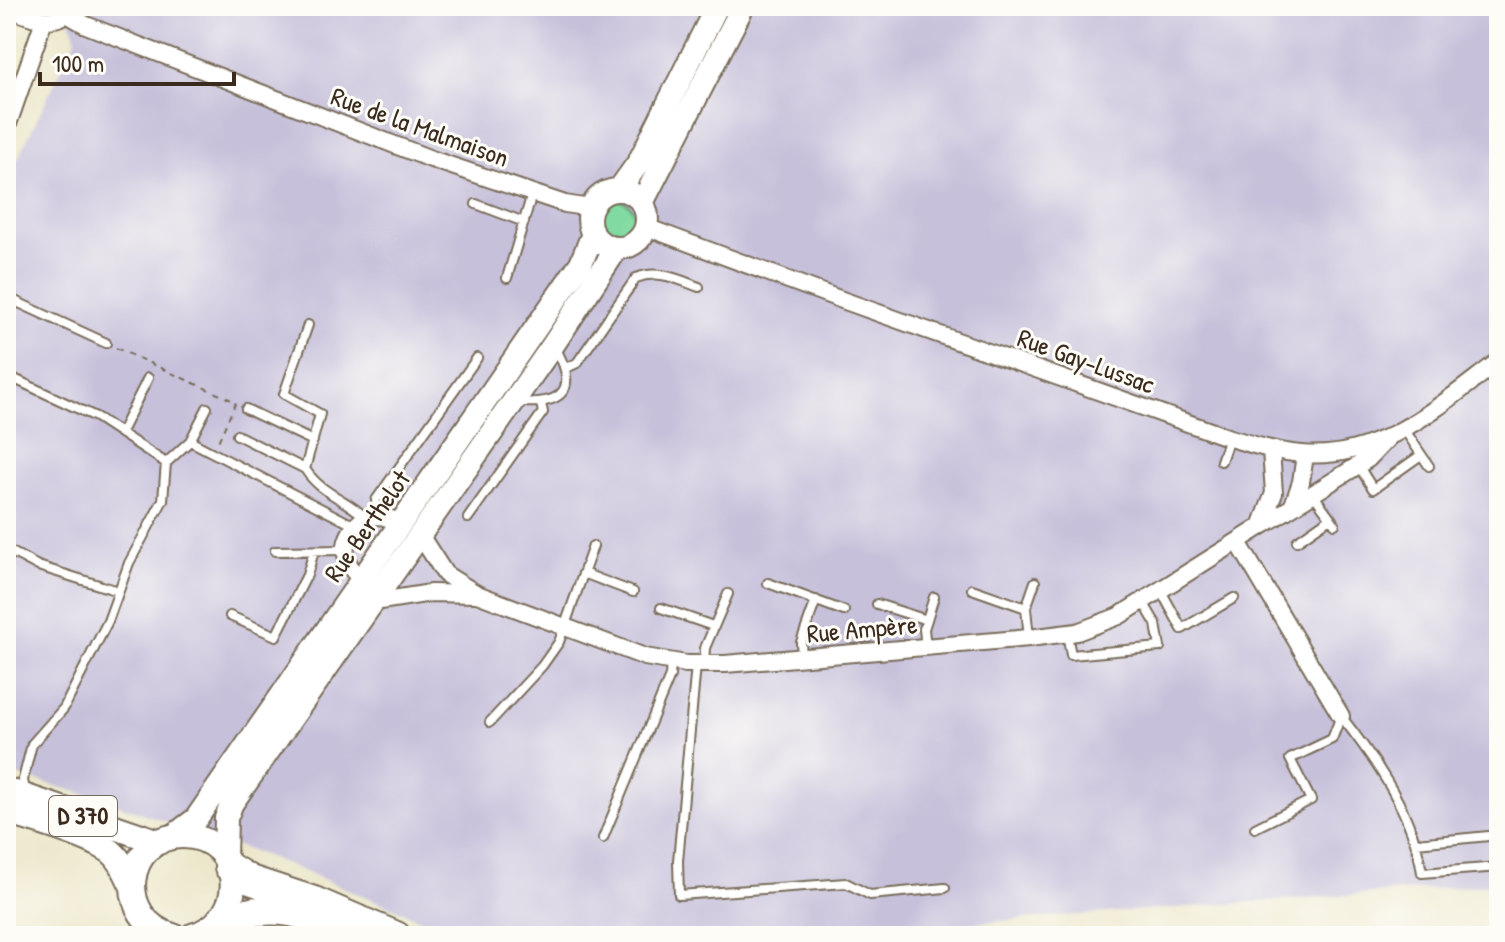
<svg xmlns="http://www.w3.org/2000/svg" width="1505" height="942" font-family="'Patrick Hand',sans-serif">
	<rect width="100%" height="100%" fill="#fdfcf7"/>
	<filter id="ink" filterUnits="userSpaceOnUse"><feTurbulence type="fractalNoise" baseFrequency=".0125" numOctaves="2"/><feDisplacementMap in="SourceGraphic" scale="16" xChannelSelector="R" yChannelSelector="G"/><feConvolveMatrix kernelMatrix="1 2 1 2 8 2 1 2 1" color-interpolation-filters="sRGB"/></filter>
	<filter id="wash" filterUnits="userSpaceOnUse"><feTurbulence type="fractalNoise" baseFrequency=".006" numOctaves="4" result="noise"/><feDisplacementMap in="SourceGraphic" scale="32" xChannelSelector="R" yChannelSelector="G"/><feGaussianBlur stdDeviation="1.8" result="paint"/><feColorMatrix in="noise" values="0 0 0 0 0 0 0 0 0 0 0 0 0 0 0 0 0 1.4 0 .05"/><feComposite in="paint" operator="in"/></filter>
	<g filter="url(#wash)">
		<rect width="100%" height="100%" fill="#ece7ca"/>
		<path fill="#c6c0da" d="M65,6H1499V884L796,936H461L269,857L101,799L6,772V183L76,39Z"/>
		<path fill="#81dba1" stroke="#5e8260" stroke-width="2" d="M599 218a18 18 0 1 1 36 0a18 18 0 1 1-36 0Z"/>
	</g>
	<g filter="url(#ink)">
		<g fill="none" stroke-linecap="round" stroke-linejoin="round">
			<g stroke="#796c5a" stroke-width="12">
				<path id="lane" d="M476,204L524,222
					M507,278L532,194
					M6,297L106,343
					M308,325L284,394L320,414L305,469C321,494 345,498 366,518
					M566,368L577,363L636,278C658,269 677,279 699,287
					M6,375L96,417L166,463L163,500L129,563L108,621L64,708L32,744L23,780L25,791
					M519,402C562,405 579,390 556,349
					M246,409L313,441
					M1404,429L1429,466
					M121,432L148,378
					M237,435L305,469
					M190,441L207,408
					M1221,461L1229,438
					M166,463L190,441L355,526
					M1358,465L1373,489L1421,455
					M1313,494L1335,524
					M377,516L376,500L477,358
					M468,518L543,412L541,404
					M1297,541L1330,518
					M6,549L38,566L118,591
					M275,551L346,550
					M583,573L633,592
					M768,583L844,611
					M972,589L1026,608L1029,638
					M1161,591L1182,629L1234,598
					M877,604L927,620
					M661,608L713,626
					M1026,608L1035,582
					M230,616L276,636L307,575L314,551
					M1067,634L1071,655L1160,647L1156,624L1143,602
					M926,647L924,629L934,597
					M802,657L801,642L816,600
					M704,664L705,648L728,594
					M696,665L678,861L679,895L846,883L870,895L945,888
					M1341,716C1377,762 1414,815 1422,873L1499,867
					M490,722L542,666L559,642L593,546
					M1255,828L1311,800L1290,759L1332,739L1341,716
					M603,838L670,676L671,662
					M1416,843L1499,835"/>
			</g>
			<g stroke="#796c5a" stroke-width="20">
				<path id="street" d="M63,6L67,14L86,25L431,159L565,204L590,208
					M6,8C29,15 45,27 67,14
					M6,130L44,20
					M646,227L842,300L1230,438C1254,445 1277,452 1302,454C1380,461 1441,404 1499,361
					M1293,505L1301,482L1305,455
					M1262,524L1274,493L1271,450
					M420,535L445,574L477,594L645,657L686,664H725L1029,638L1077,632L1119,616L1368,459L1388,438
					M1238,542L1341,716
					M363,581C356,574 350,569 347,559C341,540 356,517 377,516C386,516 395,521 403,523
					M374,602L431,593L475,594"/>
			</g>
			<g stroke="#796c5a" stroke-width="26">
				<path id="secondary" d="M589 219a29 29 0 1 1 58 0a29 29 0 1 1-58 0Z
					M619,190L639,162L717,6
					M642,203L743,6
					M172,837L196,819L581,263L593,234
					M225,858L226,818L232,803L553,345L617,248"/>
			</g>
			<g stroke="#796c5a" stroke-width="28">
				<path id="primary" d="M6,790L159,842
					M6,812C34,820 83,834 107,849C120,856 126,873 132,885
					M173,936C114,920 123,836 183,836C244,837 251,920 192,936"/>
			</g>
			<g stroke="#796c5a" stroke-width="32">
				<path id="highway" d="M229,867L250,880L314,901L396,936
					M221,920C265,904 307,907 345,936"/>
			</g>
			<path stroke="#796c5a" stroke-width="2" stroke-dasharray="6 6" stroke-linecap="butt" d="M116,348L236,402L217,444"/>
			<use href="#lane" stroke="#fff" stroke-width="8"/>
			<use href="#street" stroke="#fff" stroke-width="16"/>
			<use href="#secondary" stroke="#fff" stroke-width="22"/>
			<use href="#primary" stroke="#fff" stroke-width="24"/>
			<use href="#highway" stroke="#fff" stroke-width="28"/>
		</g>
	</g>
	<g text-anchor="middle" stroke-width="6" stroke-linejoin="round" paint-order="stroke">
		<rect fill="#fdfcf7" stroke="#75695f" stroke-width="2" x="49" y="796" width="68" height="40" rx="6"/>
		<g font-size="24" font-weight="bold" fill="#3b2a1e">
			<text x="83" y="824">D 370</text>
		</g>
		<g font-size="26" fill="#3b2a1e" stroke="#fdfcf7">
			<text transform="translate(420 127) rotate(20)" y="9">Rue de la Malmaison</text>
			<text transform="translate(1086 361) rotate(20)" y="9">Rue Gay-Lussac</text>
			<text transform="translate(367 526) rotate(-55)" y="9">Rue Berthelot</text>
			<text transform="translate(862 629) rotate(-5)" y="9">Rue Ampère</text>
		</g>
	</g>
	<rect width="1505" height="942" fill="none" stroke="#fdfcf7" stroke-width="32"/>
	<path d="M40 72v12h194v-12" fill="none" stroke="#3b2a1e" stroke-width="4"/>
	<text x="52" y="72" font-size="24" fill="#3b2a1e" stroke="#fdfcf7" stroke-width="6" paint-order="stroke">100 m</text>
</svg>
